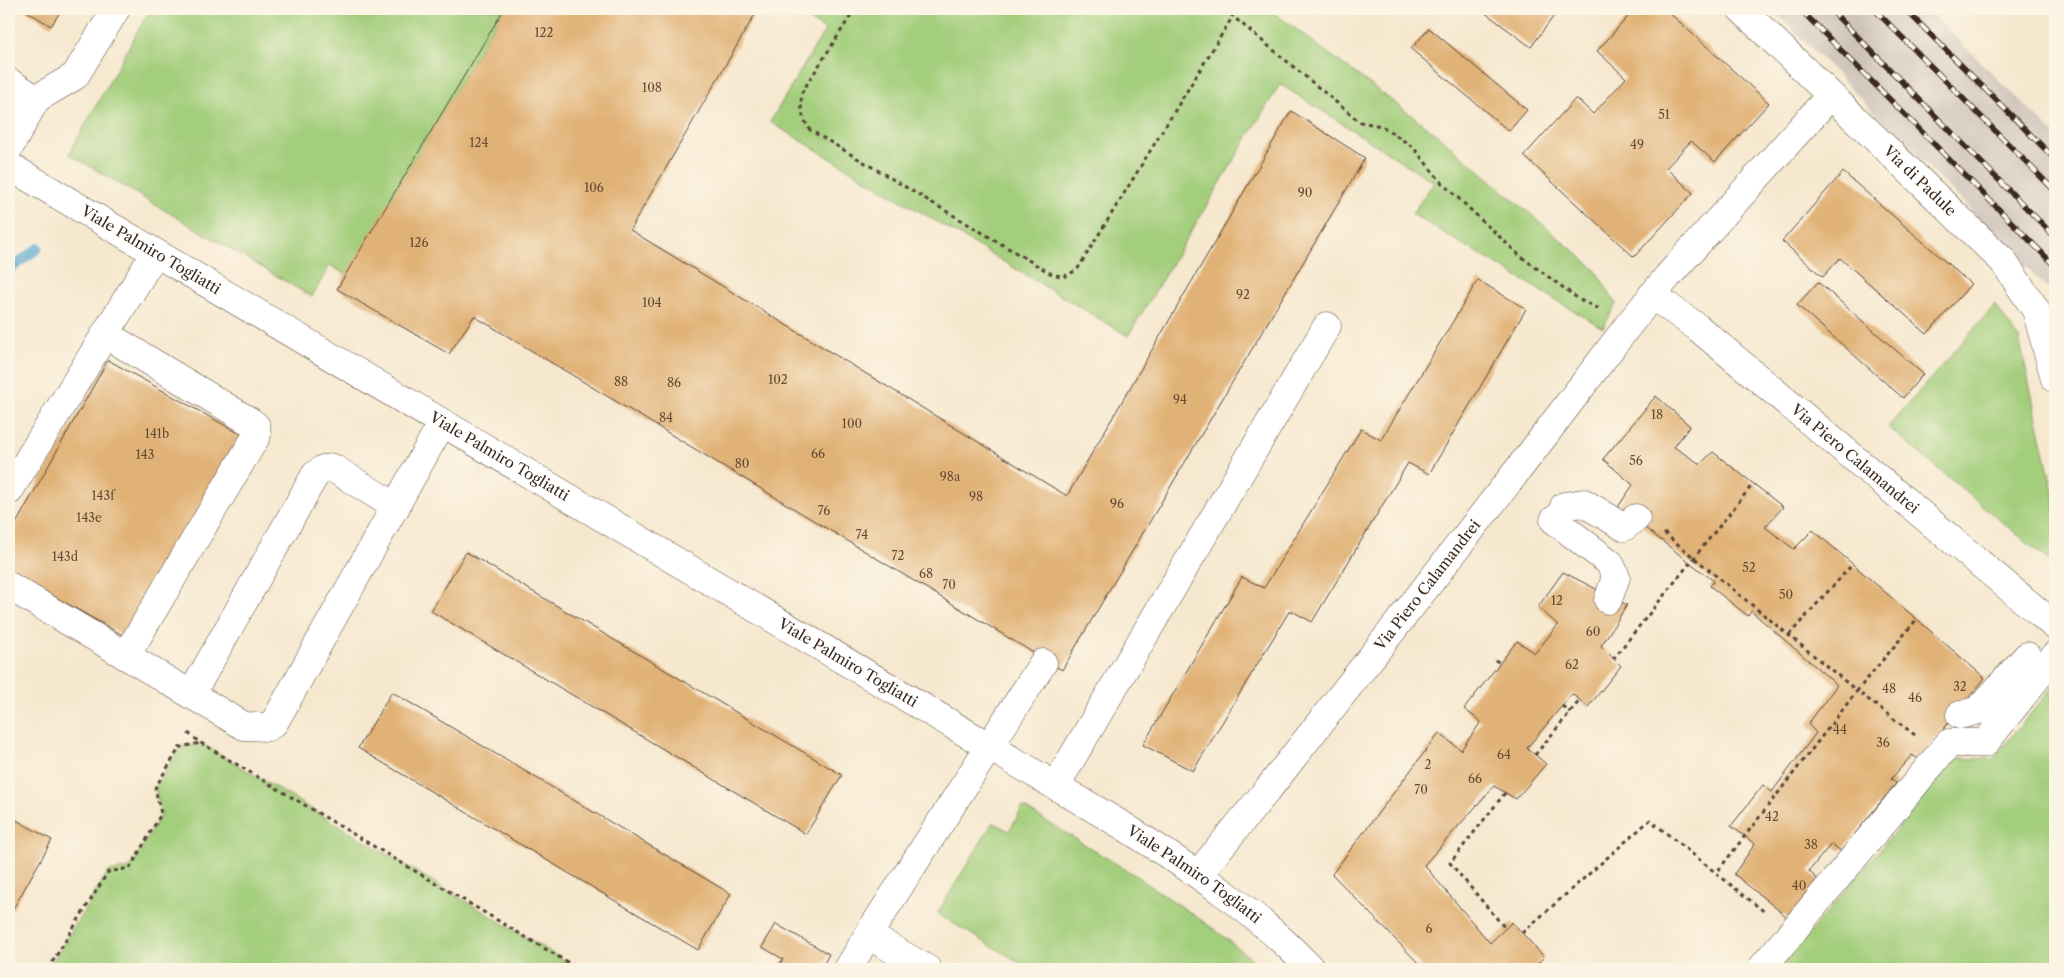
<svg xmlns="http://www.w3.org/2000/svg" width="2064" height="978" font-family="'Libre Caslon Text',serif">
	<rect width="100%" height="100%" fill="#fcf5e5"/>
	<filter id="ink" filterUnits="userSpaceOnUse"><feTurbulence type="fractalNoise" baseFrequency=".02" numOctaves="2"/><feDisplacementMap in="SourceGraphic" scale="10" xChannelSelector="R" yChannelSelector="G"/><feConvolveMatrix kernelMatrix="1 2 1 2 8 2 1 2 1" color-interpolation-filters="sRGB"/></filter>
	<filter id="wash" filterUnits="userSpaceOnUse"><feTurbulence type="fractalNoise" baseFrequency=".0096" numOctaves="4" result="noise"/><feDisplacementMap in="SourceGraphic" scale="20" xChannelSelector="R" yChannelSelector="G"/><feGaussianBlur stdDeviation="1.12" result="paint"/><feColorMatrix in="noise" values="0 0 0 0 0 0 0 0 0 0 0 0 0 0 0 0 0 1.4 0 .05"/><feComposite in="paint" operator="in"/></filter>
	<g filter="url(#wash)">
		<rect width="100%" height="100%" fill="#f6e8cf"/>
		<path fill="#cdc2b9" d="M1773,9H1927L2055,135V296Z"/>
		<path fill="#a3ce7b" stroke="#6f7c4c" d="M150,9H504L346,275L330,265L312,297L69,154Z
			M792,9H1269L1435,133L1594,268L1616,304L1603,328L1412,214L1434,182L1280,84L1128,336L770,122L825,30Z
			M1995,305L2019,338L2055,500V566L1888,427Z
			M2055,684V969H1779L1957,758L1993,759Z
			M201,743L579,969H48L108,872L130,868L161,814L155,788L180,747Z
			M1023,807L1133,874L1214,929L1264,969H1031L939,915L938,912L993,822L1009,831Z"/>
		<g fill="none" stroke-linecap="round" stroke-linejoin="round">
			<path stroke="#55a4cf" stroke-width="10" d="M9,270L38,248"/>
		</g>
		<g id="blocks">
			<path fill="#e1b277" d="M23,9H62L51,26Z
				M504,9H758L630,230L1067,496L1291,111L1365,158L1062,670L474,316L449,354L337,289Z
				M1480,9H1559L1531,47Z
				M1635,9H1665L1769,103L1715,162L1691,141L1666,168L1693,193L1634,257L1524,156L1576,98L1593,114L1626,78L1597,51Z
				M1429,28L1527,110L1509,131L1411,49Z
				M1843,172L1971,284L1927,334L1840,258L1823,277L1782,241Z
				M1478,280L1526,309L1429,474L1408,463L1312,622L1290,610L1193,771L1143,745L1242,577L1264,588L1361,429L1381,440Z
				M1818,282L1923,374L1903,398L1797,305Z
				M108,360L242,435L128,638L9,571V536Z
				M1656,396L1690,426L1674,447L1700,464L1713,452L1783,507L1765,527L1794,549L1813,530L1985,678L1919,759L1912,755L1891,779L1896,783L1841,851L1831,844L1809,871L1822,884L1792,921L1734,874L1755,844L1731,826L1763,785L1772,792L1816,733L1808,724L1837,685L1751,611L1748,616L1710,586L1714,581L1618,507L1633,485L1603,459Z
				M466,552L842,775L806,834L431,611Z
				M1563,572L1627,605L1601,646L1621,666L1588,707L1572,694L1527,748L1546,764L1516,799L1494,786L1424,865L1490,943L1512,922L1544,957L1532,969H1424L1332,874L1439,733L1461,750L1481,722L1464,709L1517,641L1535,653L1558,625L1538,607Z
				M392,692L731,894L698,950L358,748Z
				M9,816L52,840L9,916Z
				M776,924L829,954L821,969H777L783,959L762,947Z"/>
		</g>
	</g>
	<g filter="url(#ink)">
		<use href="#blocks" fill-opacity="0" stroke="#574639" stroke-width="1"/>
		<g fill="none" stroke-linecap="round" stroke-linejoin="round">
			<g stroke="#574639" stroke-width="29">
				<g id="minor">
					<path id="s1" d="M1741,9L2003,261L2036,310L2055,379"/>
					<path d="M9,82L36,99L9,148"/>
					<path d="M36,99L75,76L116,9"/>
					<path id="s2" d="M9,166L1125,827C1191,869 1258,912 1311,969"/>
					<path id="s3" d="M1652,295L1697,327L2055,626"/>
					<path d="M105,334L251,422L256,426L257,435L126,656"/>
					<path d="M9,491L155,253"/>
					<path d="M1564,506L1584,503L1624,527L1636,518"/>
					<path d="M1554,520L1610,563L1616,577L1608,600"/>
					<path d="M9,586L244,726L268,727L274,723L442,423"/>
					<path d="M191,695L315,475L323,469L333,468L396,507"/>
					<path d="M1960,715L1976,711L1985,703L2027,656"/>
					<path d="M1056,785L1327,326"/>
					<path id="s4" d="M1198,874L1269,788L1531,453L1630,323L1668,276L1830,96"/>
					<path d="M868,935L927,969"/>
					<path d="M848,969L868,935L1043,663"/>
					<path d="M1761,969L1949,743H1985L2055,655"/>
				</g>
			</g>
			<path stroke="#574639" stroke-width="3" stroke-dasharray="4 4" stroke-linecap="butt" d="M855,9L802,92C800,108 801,116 810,130L1050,273L1063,277L1077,270L1233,16
				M1224,9L1360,122L1382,126L1413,147L1442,183L1519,255L1580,300L1600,309
				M1664,533L1857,691L1717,872
				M1789,635L1850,567
				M1613,659L1753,484
				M1495,660L1500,663
				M1562,706L1570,712
				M188,733L201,743L579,969
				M1915,735L1857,691L1917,619
				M1535,755L1580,700
				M1505,793L1450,863L1505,928
				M1522,933L1650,820L1766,913
				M1537,964L1541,969
				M48,969L108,872L130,868L161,814L155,788L180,747L201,743"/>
			<use href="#minor" stroke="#fff" stroke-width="28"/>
			<g stroke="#3b2a1e" stroke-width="5.5">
				<path id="rail" d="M1800,9L2055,266
					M1830,9L2055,237
					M1874,9L2055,191
					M1905,9L2055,159"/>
			</g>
			<use href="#rail" stroke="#fcf5e5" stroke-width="4" stroke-dasharray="11" stroke-linecap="butt"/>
		</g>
	</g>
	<g text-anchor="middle" stroke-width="5" stroke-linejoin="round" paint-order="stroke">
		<g font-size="12" fill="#644c34">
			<text x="544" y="37">122</text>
			<text x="652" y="92">108</text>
			<text x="1664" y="119">51</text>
			<text x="479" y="147">124</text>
			<text x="1637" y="149">49</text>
			<text x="594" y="192">106</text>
			<text x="1305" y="197">90</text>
			<text x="419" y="247">126</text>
			<text x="1243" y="299">92</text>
			<text x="652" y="307">104</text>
			<text x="778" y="384">102</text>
			<text x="621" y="386">88</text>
			<text x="674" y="387">86</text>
			<text x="1180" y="404">94</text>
			<text x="1657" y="419">18</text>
			<text x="666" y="422">84</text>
			<text x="852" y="428">100</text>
			<text x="157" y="438">141b</text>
			<text x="818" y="458">66</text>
			<text x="145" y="459">143</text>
			<text x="1636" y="465">56</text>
			<text x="742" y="468">80</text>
			<text x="950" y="481">98a</text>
			<text x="103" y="500">143f</text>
			<text x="976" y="501">98</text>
			<text x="1117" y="508">96</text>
			<text x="824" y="515">76</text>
			<text x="89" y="522">143e</text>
			<text x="862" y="539">74</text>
			<text x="898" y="560">72</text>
			<text x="65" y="561">143d</text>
			<text x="1749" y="572">52</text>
			<text x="926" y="578">68</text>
			<text x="949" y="589">70</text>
			<text x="1786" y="599">50</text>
			<text x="1557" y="605">12</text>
			<text x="1593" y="636">60</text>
			<text x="1572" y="669">62</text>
			<text x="1960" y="691">32</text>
			<text x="1889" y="693">48</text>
			<text x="1915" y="702">46</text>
			<text x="1840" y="734">44</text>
			<text x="1883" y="747">36</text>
			<text x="1504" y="759">64</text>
			<text x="1428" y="769">2</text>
			<text x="1475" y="783">66</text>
			<text x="1421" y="794">70</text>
			<text x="1772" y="821">42</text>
			<text x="1811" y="849">38</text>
			<text x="1799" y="890">40</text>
			<text x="1429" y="933">6</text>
		</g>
		<g font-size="15" fill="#3b2a1e" stroke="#fcf5e5">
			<text dy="5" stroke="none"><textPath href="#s1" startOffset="248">Via di Padule</textPath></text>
			<text dy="5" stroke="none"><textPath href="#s2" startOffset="165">Viale Palmiro Togliatti</textPath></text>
			<text dy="5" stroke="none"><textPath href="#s2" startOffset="570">Viale Palmiro Togliatti</textPath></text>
			<text dy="5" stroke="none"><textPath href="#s3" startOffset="261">Via Piero Calamandrei</textPath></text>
			<text dy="5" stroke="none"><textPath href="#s4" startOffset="369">Via Piero Calamandrei</textPath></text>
			<text dy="5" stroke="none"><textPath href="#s2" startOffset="975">Viale Palmiro Togliatti</textPath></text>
			<text dy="5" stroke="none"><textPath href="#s2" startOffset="1381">Viale Palmiro Togliatti</textPath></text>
		</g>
	</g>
	<rect width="2064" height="978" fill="none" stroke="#fcf5e5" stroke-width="30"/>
</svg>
